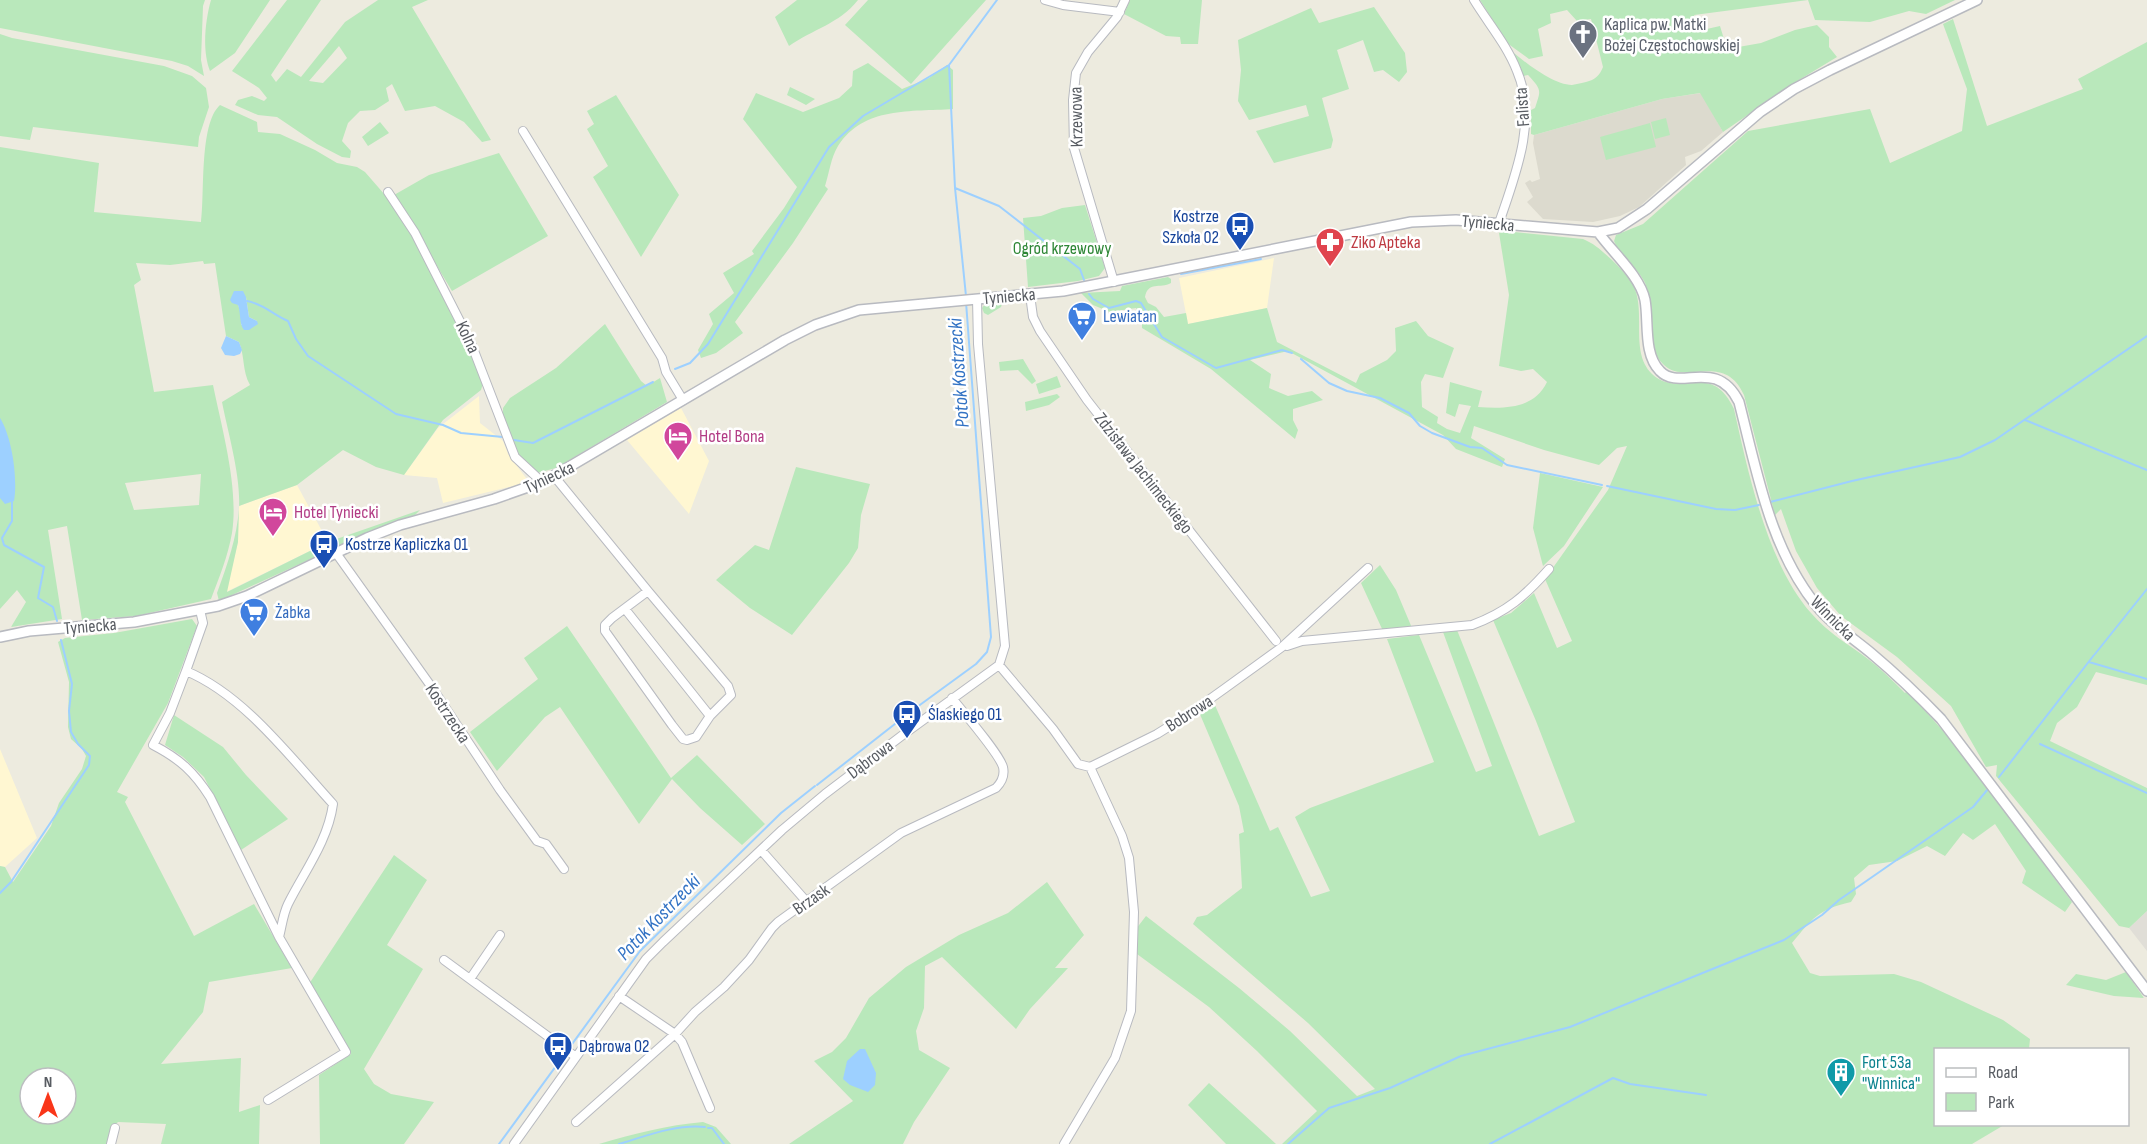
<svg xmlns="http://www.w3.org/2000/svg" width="2147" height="1144" font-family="'Sofia Sans Condensed',sans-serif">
	<rect width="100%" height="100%" fill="#edebdf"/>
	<path fill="#fff7d2" d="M1274,258L1267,308L1188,324L1179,278Z
		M479,396L480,423L503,441L508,454L529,482L443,503L437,478L404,475L438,428Z
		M681,408L709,461L689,514L627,440Z
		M297,485L328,542L226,592L238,542L239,506Z
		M0,749L37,838L5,867L0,866Z"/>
	<path fill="#e0ded7" d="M2147,911V951L2129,928Z"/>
	<path fill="#dcdace" d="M1701,93L1723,132L1701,151L1685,157L1686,165L1639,207L1620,216L1593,222L1543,219L1527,202L1533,197L1525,183L1530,180L1532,182L1540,179L1533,143L1534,135L1662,99Z"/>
	<path fill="#b9e8bb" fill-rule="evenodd" d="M0,0H205L203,6L201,60L204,76L188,66L172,61L0,28Z
		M211,0H270L235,53L210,71C202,51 205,21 211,0Z
		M287,0H321L271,75L276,82L287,69L301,77L345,22L378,0H428L412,7L491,140L482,142L464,122L435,106L405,111L392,84L386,88L389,101L375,110L360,111L348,123L342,141L351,151L350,158L342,157L317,144L277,117L258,115L235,105L238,100L252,96L264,101L267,98L259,88L232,71ZM339,46L347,58L323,83L309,81Z
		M797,0H858C839,24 813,29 789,46L775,17Z
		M868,0H986L911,84L845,25Z
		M1130,0H1202L1198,44H1181L1180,37L1166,36L1124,14Z
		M1480,0H1955L1926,14L1909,11L1870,22L1815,20L1808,0L1694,15L1698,31L1720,26L1727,49L1761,43L1795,30L1817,25L1829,37V47L1837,57L1794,83L1723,132L1700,93L1662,99L1534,135L1531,134V110L1535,108C1541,90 1542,90 1528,75L1523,76L1514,53C1527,64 1554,85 1572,85C1577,84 1582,83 1586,82C1595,80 1600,75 1603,67L1591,19L1577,21L1567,10L1550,14L1551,23L1538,29L1543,56L1529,59L1507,43Z
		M1374,7L1405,53L1407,72L1399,82L1383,70L1374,72L1363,40L1337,50L1349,89L1322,98L1333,140L1331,148L1274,163L1256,131L1309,116L1306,105L1249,120L1238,101L1241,70L1238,40L1311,8L1319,23Z
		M1953,19L1987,126L2083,89L2078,79L2147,42V685L2096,672L2077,707L2057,723L2050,741L2147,788V911L2129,928L2119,926L1996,776L1997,765L1986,767L1951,706L1897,657L1841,616L1817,588L1796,551L1781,509L1775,515L1744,395C1724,351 1686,386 1664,365C1646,349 1654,320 1649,299C1648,294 1647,286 1644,281C1636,266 1620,257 1614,241L1616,235L1643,224L1748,131L1870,109L1890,163L1962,131L1967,89L1943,24Z
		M0,34L12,38L164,66L192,76L206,88L209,107L199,137L198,147L33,127L30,140L0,136Z
		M868,63L902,89L929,78L947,65L953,70V109C911,112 864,106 838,146C831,157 829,174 825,186L828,189L793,243L735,322L743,333L716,353L701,358L698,350L713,324L709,314L734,293L723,273L754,254L752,251L784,208L797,187L743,119L756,93L803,112L839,98L852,86L853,71Z
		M790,87L815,99L806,105L787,95Z
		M616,95L679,195L641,257L593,177L608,166L587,129L594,124L587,111Z
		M220,105L257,122L258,132L280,134L315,150L337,163L357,167L365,172L385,195L413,238L461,330L484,380L481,390L443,420L404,475L376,467L343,450L297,485L239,506L238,542L227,592L328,542L420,510L415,515L380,527L326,552L322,550L315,555V557L219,601L217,593C227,565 237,538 239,508C241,476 228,433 222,402L250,385C242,371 245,356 239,342L226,336L215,263L204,264L203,261L170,265L136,263L141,280L134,285L154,392L213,385C222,429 239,488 232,533C228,556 219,578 211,599L136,616L82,620L67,526L48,530L62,619L11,627L26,602L17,590L0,609V147L99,163L94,212L201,222C205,194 199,124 220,105ZM246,297L249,317L257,321L241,325V313L238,305ZM201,474L199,505L134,510L125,483Z
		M1666,118L1670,135L1655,139L1651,122Z
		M380,122L389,133L368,146L362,137Z
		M1650,123L1656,147L1606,160L1600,137Z
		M499,153L548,236L452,291L394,195L429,175Z
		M1085,205L1105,268L1099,276L1078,281L1028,287L1023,218L1041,216L1062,208Z
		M1505,231L1583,239C1595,244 1602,251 1612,260C1619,267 1628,276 1633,285C1647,311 1629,352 1652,374C1680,400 1711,359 1734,409C1748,472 1767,563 1811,613C1829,634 1847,643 1868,659C1881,669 1893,681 1905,693L1907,691L1955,744L2072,902L2065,912L2022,883L2026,871L1995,824L1973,840L1963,833L1945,856L1927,846L1897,861L1869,865L1854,878L1856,894L1851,902C1817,910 1813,918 1792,943L1810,973L1820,976L1894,974L1921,982L2003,1020L2030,1039L2029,1049L1936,1050V1124L2004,1125L1972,1144H1282L1317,1111L1257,1051L1209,1007L1137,954L1136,929L1146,916L1239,988L1290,1031L1357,1096L1375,1089L1308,1023L1193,924L1197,917L1207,915L1242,888L1239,834L1244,832L1239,806L1199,712L1214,703L1270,831L1278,827L1311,897L1330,891L1295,817L1310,808L1434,762L1387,639L1419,635L1476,772L1492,766L1443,632L1457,630L1539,836L1575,822L1536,721L1493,620L1511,613L1534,593L1557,648L1572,641L1545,579L1608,490L1627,446L1617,448L1599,465L1544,450L1474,426L1471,438L1505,459L1502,467L1456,449L1443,435L1288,351L1250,360L1271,374L1269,388L1288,396L1312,391L1323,400L1293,409V420L1298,430L1295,439L1211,369L1142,328V322L1136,308L1110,312L1093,305L1081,293L1120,291L1122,286L1168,277L1171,279V283C1160,289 1148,281 1145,297L1148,303L1156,307L1164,317L1186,313L1188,324L1267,308L1277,342L1356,383L1360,374L1387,360L1396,351L1395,328L1416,321L1428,336L1454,348L1443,378L1425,374L1421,382L1422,407L1438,417L1437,423L1447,429L1460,433L1471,406L1459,404L1455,417L1446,413L1450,382L1482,391L1478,407C1505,409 1534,409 1547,382L1533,369L1521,371L1499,366L1509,295L1499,233Z
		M999,302L1002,304L1001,307L988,315L984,313L982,308L985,304Z
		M605,324L641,381L647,386L660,378L667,402L556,468L537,473L521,459L515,449L503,416V408L510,398L556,368Z
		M1023,359L1036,381L1032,384L1018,370L1000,371L999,362Z
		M1057,376L1061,387L1039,394L1036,384Z
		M1057,394L1060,397L1049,405L1026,411L1025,402Z
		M796,467L870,484L861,515L858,548L849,563L792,635L750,608L716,580L755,545L769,550Z
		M1540,473L1603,487L1564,546L1543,566L1533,528Z
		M1380,565L1396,590L1412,628L1383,631L1361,583Z
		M192,619L197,626L168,703L117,792L128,797L125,802L194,936L254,904L292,968L209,982L203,1012L161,1064L241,1058L239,1112L260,1105L259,1144H161L166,1124L118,1122L111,1129L108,1144H0V866L5,867L13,882L51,826L59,803L82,769L86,756L82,749L71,739L68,727L69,682L58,642L65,638L114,633ZM30,1078H66V1114H30Z
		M567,626L671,778L697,755L765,824L742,845L700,808L672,779L639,824L560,707L545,717L497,771L470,732L538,679L524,658Z
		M174,715L223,747L246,775L288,819L241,850L204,777L183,757L165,745Z
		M394,855L427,880L387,945L423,969L364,1069L374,1084L391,1094L434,1102L404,1144H320L319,1075L351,1054L309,984Z
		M1047,882L1084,935L1055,968H1068L1030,1009L1016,1029L942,957L925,966L924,1008L916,1031L919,1050L950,1068L914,1122L903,1144H789L853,1101L814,1061L832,1052L846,1038L869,998L906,967L959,935L1008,913Z
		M2126,972L2144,998L2114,996L2066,985L2076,974L2106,980Z
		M1209,1083L1276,1144H1226L1188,1105Z
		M703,1122L716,1127L731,1144H599C633,1134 667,1125 703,1122Z"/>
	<path fill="#9dd0ff" d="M234,291H243L246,297L249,317L257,321L258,324L249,330H244C239,324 241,313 238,305L232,303L230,300Z
		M226,336L239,342L242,350L240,354L234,356L225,355L221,348Z
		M0,418C12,437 18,479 14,501L5,504L0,498Z
		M860,1049H865L876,1073L875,1085L868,1092L850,1085L843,1079L847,1061Z"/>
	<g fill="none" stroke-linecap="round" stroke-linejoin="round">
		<path stroke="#9dd0ff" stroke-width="2" d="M955,188L999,206L1080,269L1084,280
			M1181,274L1261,259
			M1089,294L1093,299L1109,308L1136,301L1141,303L1162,337L1216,368L1282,350L1292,353
			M966,296L955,188L949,65L997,0
			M247,301C264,304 273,315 288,321L296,339L308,356L396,414L443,425L461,433L503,437
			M1301,359L1329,383L1347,391L1380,398L1409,413L1420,426L1432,433L1470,447L1482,448L1507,465L1602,485
			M675,369L690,363L708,344L829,147L863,116L949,65
			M2025,420L2147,470
			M514,440L533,443L653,382
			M1607,486L1716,509L1735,510L1759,505
			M12,501V521L2,538L4,545L44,567L38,598L53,607L57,621
			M1770,502L1852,481L1960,457L1995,440L2147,336
			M2095,654L2147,589
			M2089,662L2147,679
			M902,718L976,664L987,652L991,637L966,302
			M2040,744L2147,793
			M1999,777L2094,655
			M817,785L900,720
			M0,893L11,882L89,765L90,756L78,744L71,732L69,711L72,684L61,640
			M708,1128H712L724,1144
			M499,1144L640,951L781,813L815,786
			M619,1144C646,1136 676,1124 705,1127
			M1288,1144L1329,1108L1390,1088L1461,1056L1570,1027L1710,970L1784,940L1822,915L1839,900L1973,807L1988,789
			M1490,1144L1613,1078L1630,1084L1706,1095"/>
		<g stroke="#b8bac0" stroke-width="10">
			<path id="minor" d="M1045,0L1063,5L1120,12
				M1474,0C1488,23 1507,45 1517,71C1538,120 1515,176 1499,223
				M523,131L662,358L666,372L683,400
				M388,192L415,233L471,343L515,457L542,482
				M1114,282L1074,148L1073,100L1076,73L1088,52L1117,17L1125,0
				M1030,295L1033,317L1040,331L1087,400L1276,641
				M554,476L648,591L612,618L605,625V631L672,725L683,739L687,740L696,737L710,716L731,695L728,686L648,591
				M336,553L433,689L500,790L537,841L546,844L564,869
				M625,609L710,716
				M200,610L203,623L186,671C244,695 291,758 333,804C328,841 304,872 288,904C283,914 282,926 279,937L346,1052L268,1100
				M1287,646L1302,641L1472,625C1507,612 1525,596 1549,569
				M999,665L1053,729L1078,764L1090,767L1122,836L1129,858L1134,912L1131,1011L1115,1058L1064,1144
				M186,671L170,713L153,745C180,759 194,772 210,797L279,937
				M1090,767L1157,734L1189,714L1224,689L1282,647L1368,568
				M761,850L806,901
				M444,960L576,1057
				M470,979L500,935
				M619,996L675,1034L682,1042L710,1108
				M576,1122L675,1034L695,1012L724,987L749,960L772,928L778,922L901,833L996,788C1002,782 1005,776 1003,767C999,753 963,712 952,698
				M111,1144L115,1128
				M514,1144L646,959L663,942L782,830L825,794L904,734L999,665L1005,646L978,344L977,299"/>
		</g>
		<g stroke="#b8bac0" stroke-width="12">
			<path id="tertiary" d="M1598,232C1613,253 1640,276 1645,300C1649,322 1643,354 1660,371C1680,392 1716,356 1739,402C1757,472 1770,548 1816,605C1831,624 1853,638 1871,653C1896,674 1919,696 1941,719L2147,991
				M0,637L29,631L134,622L218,606L247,596L367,538L400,525L494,499L545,481L785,340L815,325L859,310L1063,291L1411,222L1456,220L1598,232L1618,228L1647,209L1760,112L1794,89L1830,70L1977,0"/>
		</g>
		<use href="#minor" stroke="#fff" stroke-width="8"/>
		<use href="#tertiary" stroke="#fff" stroke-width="9"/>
	</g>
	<defs>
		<g id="church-pin" transform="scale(1.5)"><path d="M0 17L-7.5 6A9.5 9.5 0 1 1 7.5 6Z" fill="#6b7280" stroke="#fff"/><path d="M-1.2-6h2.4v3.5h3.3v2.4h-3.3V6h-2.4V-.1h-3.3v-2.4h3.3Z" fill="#fff"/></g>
		<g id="bus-pin" transform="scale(1.5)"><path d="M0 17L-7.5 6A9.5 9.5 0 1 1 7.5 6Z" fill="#1a4fb4" stroke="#fff"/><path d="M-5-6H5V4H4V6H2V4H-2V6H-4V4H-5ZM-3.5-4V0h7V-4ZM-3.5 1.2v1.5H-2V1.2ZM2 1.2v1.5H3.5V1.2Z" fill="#fff"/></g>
		<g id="pharmacy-pin" transform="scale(1.5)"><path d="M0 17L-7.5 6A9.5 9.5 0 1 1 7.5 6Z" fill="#e0444e" stroke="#fff"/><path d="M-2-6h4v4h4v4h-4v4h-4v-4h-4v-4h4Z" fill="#fff"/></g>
		<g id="supermarket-pin" transform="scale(1.5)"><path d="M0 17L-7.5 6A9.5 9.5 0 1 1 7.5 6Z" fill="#3f7fe0" stroke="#fff"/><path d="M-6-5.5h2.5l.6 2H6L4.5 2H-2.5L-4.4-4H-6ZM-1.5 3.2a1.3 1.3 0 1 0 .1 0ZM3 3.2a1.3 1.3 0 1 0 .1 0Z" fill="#fff"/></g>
		<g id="hotel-pin" transform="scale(1.5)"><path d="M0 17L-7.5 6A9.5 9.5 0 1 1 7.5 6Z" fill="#d1479c" stroke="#fff"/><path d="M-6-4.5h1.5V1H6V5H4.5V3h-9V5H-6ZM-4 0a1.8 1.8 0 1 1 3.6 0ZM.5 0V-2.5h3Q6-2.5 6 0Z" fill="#fff"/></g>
		<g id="building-pin" transform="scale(1.5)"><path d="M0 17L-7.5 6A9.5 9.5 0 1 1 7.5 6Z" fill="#0f9aa8" stroke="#fff"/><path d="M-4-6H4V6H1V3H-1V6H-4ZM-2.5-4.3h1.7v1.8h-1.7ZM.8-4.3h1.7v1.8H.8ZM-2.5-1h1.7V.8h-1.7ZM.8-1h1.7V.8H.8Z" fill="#fff"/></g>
	</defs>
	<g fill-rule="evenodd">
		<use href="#church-pin" x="1583" y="34"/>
		<use href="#bus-pin" x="1240" y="226"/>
		<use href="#pharmacy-pin" x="1330" y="242"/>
		<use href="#supermarket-pin" x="1082" y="316"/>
		<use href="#hotel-pin" x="678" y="436"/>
		<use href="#hotel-pin" x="273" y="512"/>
		<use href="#bus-pin" x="324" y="544"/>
		<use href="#supermarket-pin" x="254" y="612"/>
		<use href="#bus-pin" x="907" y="714"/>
		<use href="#bus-pin" x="558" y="1046"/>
		<use href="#building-pin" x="1841" y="1072"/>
	</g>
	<g text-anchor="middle" stroke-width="5" stroke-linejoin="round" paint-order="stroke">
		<g font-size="18" fill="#5b616d" stroke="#fff" text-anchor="start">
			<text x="1604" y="30">Kaplica pw. Matki<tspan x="1604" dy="21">Bożej Częstochowskiej</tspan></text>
		</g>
		<g font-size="18" fill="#585c62" stroke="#fff">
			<text transform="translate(1522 107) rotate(-94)" y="6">Falista</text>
			<text transform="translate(1076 117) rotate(-91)" y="6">Krzewowa</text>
			<text transform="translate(1488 223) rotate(5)" y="6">Tyniecka</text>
			<text transform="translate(1009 296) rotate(-5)" y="6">Tyniecka</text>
			<text transform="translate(468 337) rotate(65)" y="6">Kolna</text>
			<text transform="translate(1144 473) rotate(52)" y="6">Zdzisława Jachimeckiego</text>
			<text transform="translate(549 477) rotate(-25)" y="6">Tyniecka</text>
			<text transform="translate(1833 618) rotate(45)" y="6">Winnicka</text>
			<text transform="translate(90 626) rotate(-5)" y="6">Tyniecka</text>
			<text transform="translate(448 713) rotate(57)" y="6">Kostrzecka</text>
			<text transform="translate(1189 713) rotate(-33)" y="6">Bobrowa</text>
			<text transform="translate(870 759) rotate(-37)" y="6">Dąbrowa</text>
			<text transform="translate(811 899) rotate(-35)" y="6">Brzask</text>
		</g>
		<g font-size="18" fill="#164399" stroke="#fff" text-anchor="start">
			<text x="1219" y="222" text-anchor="end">Kostrze<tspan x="1219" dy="21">Szkoła 02</tspan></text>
			<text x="345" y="550">Kostrze Kapliczka 01</text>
			<text x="928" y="720">Ślaskiego 01</text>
			<text x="579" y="1052">Dąbrowa 02</text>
		</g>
		<g font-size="18" fill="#be3a42" stroke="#fff" text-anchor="start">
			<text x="1351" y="248">Ziko Apteka</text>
		</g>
		<g font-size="18" fill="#2d8635" stroke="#fff">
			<text x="1062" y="254">Ogród krzewowy</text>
		</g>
		<g font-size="18" fill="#366cbe" stroke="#fff" text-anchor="start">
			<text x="1103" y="322">Lewiatan</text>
			<text x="275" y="618">Żabka</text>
		</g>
		<g font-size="18" fill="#b23c85" stroke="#fff" text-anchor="start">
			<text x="699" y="442">Hotel Bona</text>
			<text x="294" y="518">Hotel Tyniecki</text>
		</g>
		<g font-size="18" fill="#0d838f" stroke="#fff" text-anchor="start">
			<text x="1862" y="1068">Fort 53a<tspan x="1862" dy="21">"Winnica"</tspan></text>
		</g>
		<g font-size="20" font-style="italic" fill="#3373c4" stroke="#fff">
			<text transform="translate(958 373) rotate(-94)" y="7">Potok Kostrzecki</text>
			<text transform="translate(658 917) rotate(-46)" y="7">Potok Kostrzecki</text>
		</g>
	</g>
	<rect x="1934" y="1048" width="195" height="78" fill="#ffffff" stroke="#bcbec0" stroke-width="1.5"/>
	<rect x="1946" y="1068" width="30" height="9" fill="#ffffff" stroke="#bcbec0" stroke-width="1.5"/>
	<text x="1988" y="1078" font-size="18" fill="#585c62">Road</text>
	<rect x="1946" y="1093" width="30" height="18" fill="#b9e8bb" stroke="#bcbec0" stroke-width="1.5"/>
	<text x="1988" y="1108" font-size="18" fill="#585c62">Park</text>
	<g transform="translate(48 1096)"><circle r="28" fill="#ffffff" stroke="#bcbec0" stroke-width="1.5"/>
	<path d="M0-4.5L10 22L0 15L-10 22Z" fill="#f93619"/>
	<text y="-9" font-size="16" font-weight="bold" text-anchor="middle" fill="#585c62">N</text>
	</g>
</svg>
